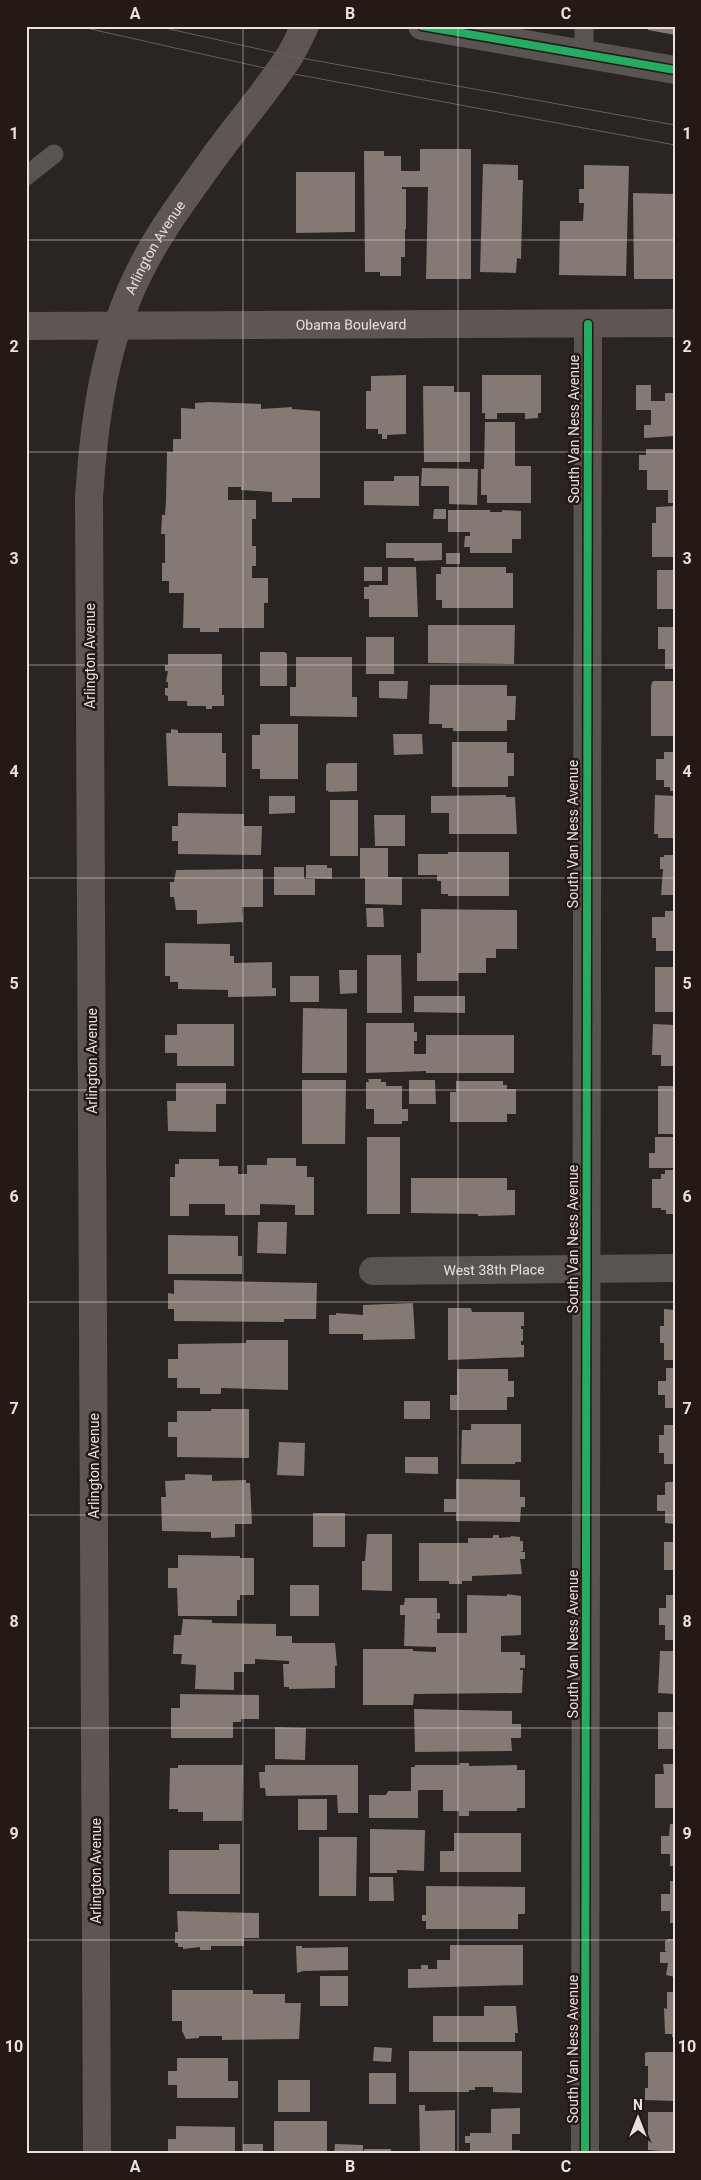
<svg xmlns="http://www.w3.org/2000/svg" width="701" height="2180" font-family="Roboto,sans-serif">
	<rect width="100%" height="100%" fill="#2a2422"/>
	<path fill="#857973" d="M648,26H675V35L648,30Z
		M420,149H471V279H426L428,187H402V189H406V229H405V257H401V276H380V272H365L364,151H384V156H401V171H420Z
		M483,164L518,165V180H523L521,259L517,258L516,273L480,272Z
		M584,165L629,166L626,276L559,275L560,221H583L584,203H579V189H584Z
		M296,172H355V232L296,233Z
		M633,193L675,194V279H634Z
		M406,375V434L387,435V439H382V434H378V429H366V391H371V376Z
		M482,375H541V413H538V418L525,419V413H497V419H485V413H482Z
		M636,385H651V401H665V393H675V436L644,438V425H651V410H636Z
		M423,386H454V392H470V462H424Z
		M209,402L261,404V409L292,407V409L320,411V498H292V502H272V492L241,490V487H228V500H256V519H252V546H256V566H252V578H268V603H264V628H219V632H200V628H183L184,593H169V581H162V563H165V534H161L162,515H165L166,501L167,452H173V439H181V408L195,409V403Z
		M485,422H515V466H531V503H487V495H481V469H484Z
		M646,449H675V503H668V490H647V470H639V455H646Z
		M422,468L478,469L477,505L449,504V486H421Z
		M394,476H419V506L364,505V481H394Z
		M675,506V557H652V523H656V507Z
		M434,509H446V519H433Z
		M448,510H490V512H502V510L521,511V539H512V553H470V547H464L465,536H470V532H448Z
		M386,543H442V560L414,561V558H386Z
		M446,553H460V564H446Z
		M364,567H382V581H364Z
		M388,567H416L418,617H369V599H364V587H369V585H388Z
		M441,567H506V573H513V608H442V600H436V574H441Z
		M657,570H675V609H657Z
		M428,625H515L514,664L428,663Z
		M658,627H675V669H665V649H658Z
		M366,637H394V674H366Z
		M260,652H285L287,654V686H260Z
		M168,654H222V695H224V706H212V709H206V706H187V701H168V696L165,695V688H168V682H166L168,671H165V665H168Z
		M296,657H352V697H357V717L290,716V687H296Z
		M379,681H408L407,699L379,698Z
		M654,681H675V736H651V687L652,682Z
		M430,685H507V696H516L515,720H507V731H453V728H442V724H429Z
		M260,724H298V779H260V769H252V735H260Z
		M171,729L178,730V733H222V753H226V787L168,786L166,733H171Z
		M393,734H422L423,754L394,755Z
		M452,742H507V753H514V776H508V787H452Z
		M664,752H675V791H670V787H664V780H656V759H664Z
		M328,763H357V791L329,792L326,790V765Z
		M506,795V797H515L517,834H449V813H431V796Z
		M655,795L675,796V838H658V834H654Z
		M269,796H295V813L269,814Z
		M330,800H358V856H330Z
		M178,813L244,814V826H262L261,855L178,854V841H172V826H178Z
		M374,815H405V846H375Z
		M360,848H388V877H402V905L365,904V878H360Z
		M448,852H509V896H448V894H441V881H437V875H418V854H448Z
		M664,855H675V895H661L663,869H660V857H664Z
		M306,865H327V868H332V879L306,878Z
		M274,867H304V879H315V895H274Z
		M263,869V907H242L243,922L197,924V910H176L174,897H170V882H174L176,870Z
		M366,908H383L384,927H367Z
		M421,909L517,910V949H496V958H486V973H458V981H417V953H421Z
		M665,911H675V951H656V938H652V917H665Z
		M165,943L230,944V956H234V963L272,962V988H276V996L228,997V990L178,989V982H170V976H165Z
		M367,955H401L402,1013H367Z
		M655,967H675V1012H655Z
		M339,970H357V993L340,994Z
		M290,976H319V1002H290Z
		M414,996H465V1013L414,1012Z
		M303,1008L347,1009V1073H302Z
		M366,1023H414V1032H417V1041H414V1054H426V1035H514V1073H426V1071L366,1073Z
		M177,1024H234V1066H177V1053H165V1035H177Z
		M653,1024L675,1025V1066H661V1055H652Z
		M368,1079H381V1082H386V1086H402V1109H408V1121H402V1124H374V1109H366V1082H369Z
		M302,1080H346L345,1144H302Z
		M409,1080H435L436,1104H409Z
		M456,1081H503V1085H507V1089H516V1114H507V1122H450V1092H456Z
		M176,1083H226V1104H216V1132L168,1131L167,1101H176Z
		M658,1086H675V1134H658Z
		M367,1137H400V1214H367Z
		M655,1137H675V1168H649V1153H655Z
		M267,1158H296V1166H307V1177H314V1215H295V1205L260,1204V1215H225V1204H189V1216H170V1177H175V1164H179V1159H219V1166H238V1174H247V1165H267Z
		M665,1170H675V1214H666V1210H661V1208H652V1179H661V1174H665Z
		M411,1178H507V1190H515V1215L478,1216V1214L411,1213Z
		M258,1222H287L286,1254L257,1253Z
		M168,1235L238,1236V1256H242V1274H168Z
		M174,1280L317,1283L316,1319H284V1322L174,1321V1309H168V1293L174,1294Z
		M413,1303L415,1339L363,1340V1334H329V1315H336V1313L363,1315V1305Z
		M448,1308H471L472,1312H524V1326H521V1329H523V1341H521V1345H524V1357L448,1360Z
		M664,1309L675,1310V1360H664V1343H660V1326H664Z
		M246,1340H288V1390L221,1388V1394H200V1388H177V1378H168V1359H178V1344L246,1343Z
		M666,1368H675V1408H665V1395H658V1381H666Z
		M457,1369H508V1381H514V1397H507V1410H450V1395H457Z
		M404,1401H430V1419H404Z
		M211,1409H249V1458L177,1457V1437H168V1422H177V1411H211Z
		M471,1424H521V1462H515V1464H461L462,1430H471Z
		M664,1425H675V1464H664V1453H659V1435H664Z
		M279,1442L305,1443L304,1476L277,1475Z
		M405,1457H438V1474L405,1473Z
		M185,1474L212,1475V1481L246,1480V1483H250L252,1524H235V1537L211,1538V1532L162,1531L161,1497H166L165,1481L185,1480Z
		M456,1479L520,1480V1497H525V1507H521L520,1522L456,1521V1512H444V1499H456Z
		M667,1482H675V1524L665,1523V1511H657V1495H665V1483Z
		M313,1513H345V1547H313Z
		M367,1534H392V1591L362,1590V1561H365Z
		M493,1535H499V1538L511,1537V1536L520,1537V1541H523V1551L520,1552H525V1559H520L522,1574L472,1576V1581H462V1584H449V1581H419V1543H468V1538H493Z
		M664,1542H675V1570H664Z
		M178,1555L240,1556V1558H254V1595H240V1600H237V1616H178L177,1588H168V1568H178Z
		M290,1585H319V1616H290Z
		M507,1594L521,1596V1635L501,1636V1652H520V1655H525V1668H520V1670H523L522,1693L414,1694L413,1705H363V1649H413V1651L436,1652V1647L404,1646L405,1615H400V1605H404L405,1598H437V1613H440V1619H437V1633H467V1595L507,1596Z
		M666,1595H675V1640H665V1625H659V1608H666Z
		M183,1619L212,1620V1623L276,1624V1636H292V1643H335L337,1666H335V1688L289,1689V1687H284L283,1664H289V1661L255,1659V1664H244V1672H234V1690L195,1689L196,1665L181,1664L182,1654H173L174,1635H181Z
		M660,1651H675V1694L658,1693Z
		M180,1694L259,1695V1719H241V1722H233V1738H171V1708H180Z
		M414,1709L512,1711V1724H521V1738H511L512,1751L415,1752Z
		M658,1712H675V1749H658Z
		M275,1727L306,1728L305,1760L275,1759Z
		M459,1763H469V1766L517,1765V1770H525V1808H517V1811H469V1816H459V1811H443V1790H419L418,1791V1818H369V1795H386L388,1791H411V1767H415V1765H460Z
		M663,1764H675V1808H655V1774H664Z
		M178,1765H243L242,1821H203V1812H178V1809H169L170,1768H178Z
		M265,1765H358V1813H338L337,1795L266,1796L265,1788H260L259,1772H265Z
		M298,1799H327V1830H298Z
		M670,1824H675V1866H670V1854H661V1836H669Z
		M370,1829L425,1830L424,1871L397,1870V1873H370Z
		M454,1833H521V1872H440V1851H454Z
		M319,1837H357L356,1896H319Z
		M219,1844H240V1894H169V1850H219Z
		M369,1877H393L394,1901H369Z
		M670,1881H675V1923H670V1911H661V1894H670Z
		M426,1886L525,1887V1914H518V1929H426V1921H422V1915H426Z
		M177,1911L259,1913V1938H244V1946H211V1950H200V1947L183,1949V1947H178V1943H175V1932H178Z
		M668,1939H675V1977L666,1975L668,1963H660V1952H667L665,1951V1941Z
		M450,1945H523V1985L408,1988V1969H421V1965H428V1969H437V1960H450Z
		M296,1946H302V1948L348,1947V1970L303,1971L297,1973Z
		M320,1976H348V2006H320Z
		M172,1990H253V1994H285V2003H301L299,2039L222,2040V2036H199V2038L186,2039L182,2031V2021H172Z
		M667,1992H675V2037H672V2034H665L664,2008L667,2009Z
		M484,2006H516L518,2033H515V2042H433V2016H484Z
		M374,2047L392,2048L391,2062L373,2061Z
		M409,2051H522V2093L493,2092V2087H475V2090H469V2092H409Z
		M648,2052H675V2101L645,2100V2088H648V2066H645V2053Z
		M177,2058H228V2081H238V2098H177V2085H168V2071H177Z
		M369,2073H396V2104H369Z
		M278,2080H310V2112H278Z
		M419,2105H425V2111L455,2110V2151H453V2154H420Z
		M520,2108V2134H512V2150H520V2154H470V2143H465V2136H470V2133H491V2109Z
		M648,2112H675L674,2152L648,2150Z
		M274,2121H327V2154H274Z
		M176,2126L235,2127V2154H168V2139H176Z
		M243,2144H263V2154H243Z
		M335,2144L363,2145V2154H334Z
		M364,2149H391V2154H364Z"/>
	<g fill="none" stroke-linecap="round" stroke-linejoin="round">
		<path stroke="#595452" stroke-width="19" d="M584,26V53
			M26,176L54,154"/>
		<g stroke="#595452" stroke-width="28">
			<path id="s1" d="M373,1271L675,1268"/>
			<path d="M585,2154L588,324"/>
		</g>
		<path stroke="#595452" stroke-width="28" d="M422,26L675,70"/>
		<g stroke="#5e5652" stroke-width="28">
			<path id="s2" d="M26,326L675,323"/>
			<path id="s3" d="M97,2154L89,498C94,420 105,337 142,267C161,229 188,194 212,160C237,125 266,92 289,57C295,47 300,36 305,26"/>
		</g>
		<path stroke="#635f5e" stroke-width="1" d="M77,26L278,71L675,145
			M156,26L290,56L675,125"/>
		<g stroke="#241914" stroke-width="11">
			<path id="cycleway" d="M422,26L675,70
				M585,2154L588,324"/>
		</g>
		<use href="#cycleway" stroke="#26ab63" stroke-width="8"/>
	</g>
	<path fill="none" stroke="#e9e1de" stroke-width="1" stroke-opacity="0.55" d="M243,26V2154M458,26V2154M26,240H675M26,452H675M26,665H675M26,878H675M26,1090H675M26,1302H675M26,1515H675M26,1728H675M26,1940H675"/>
	<g text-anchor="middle" stroke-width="5" stroke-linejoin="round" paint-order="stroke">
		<g font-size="14" fill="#e9e1de" stroke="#241914">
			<text dy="5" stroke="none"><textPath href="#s3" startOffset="1918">Arlington Avenue</textPath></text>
			<text dy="5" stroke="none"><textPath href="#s2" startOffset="325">Obama Boulevard</textPath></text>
			<text transform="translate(574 429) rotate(-90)" y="5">South Van Ness Avenue</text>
			<text transform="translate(90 656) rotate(-90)" y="5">Arlington Avenue</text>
			<text transform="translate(573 834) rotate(-90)" y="5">South Van Ness Avenue</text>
			<text transform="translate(92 1061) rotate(-90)" y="5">Arlington Avenue</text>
			<text transform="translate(573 1239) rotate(-90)" y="5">South Van Ness Avenue</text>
			<text dy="5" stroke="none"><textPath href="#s1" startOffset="121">West 38th Place</textPath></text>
			<text transform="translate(94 1466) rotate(-90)" y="5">Arlington Avenue</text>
			<text transform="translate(573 1644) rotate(-90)" y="5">South Van Ness Avenue</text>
			<text transform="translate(96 1871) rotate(-90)" y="5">Arlington Avenue</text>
			<text transform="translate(573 2049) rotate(-90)" y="5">South Van Ness Avenue</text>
		</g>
	</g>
	<rect width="701" height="2180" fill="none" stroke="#241914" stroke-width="55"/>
	<g transform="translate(638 2118)" stroke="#241914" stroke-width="4" paint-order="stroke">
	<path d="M0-4L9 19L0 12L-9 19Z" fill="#e9e1de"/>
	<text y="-8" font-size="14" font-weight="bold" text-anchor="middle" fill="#e9e1de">N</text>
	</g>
	<rect x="28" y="28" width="646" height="2124" fill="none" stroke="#e9e1de" stroke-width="2"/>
	<g font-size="16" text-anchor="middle" font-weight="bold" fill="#e9e1de">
		<text x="135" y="19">A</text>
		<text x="350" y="19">B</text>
		<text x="566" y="19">C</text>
		<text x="14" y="139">1</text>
		<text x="687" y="139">1</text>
		<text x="14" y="352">2</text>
		<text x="687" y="352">2</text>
		<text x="14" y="564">3</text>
		<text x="687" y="564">3</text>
		<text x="14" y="777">4</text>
		<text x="687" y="777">4</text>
		<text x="14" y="989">5</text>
		<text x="687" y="989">5</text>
		<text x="14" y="1202">6</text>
		<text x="687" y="1202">6</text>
		<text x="14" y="1414">7</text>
		<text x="687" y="1414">7</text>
		<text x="14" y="1627">8</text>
		<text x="687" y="1627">8</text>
		<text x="14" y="1839">9</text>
		<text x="687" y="1839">9</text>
		<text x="14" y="2052">10</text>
		<text x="687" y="2052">10</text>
		<text x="135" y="2172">A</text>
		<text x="350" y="2172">B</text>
		<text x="566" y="2172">C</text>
	</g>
</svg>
